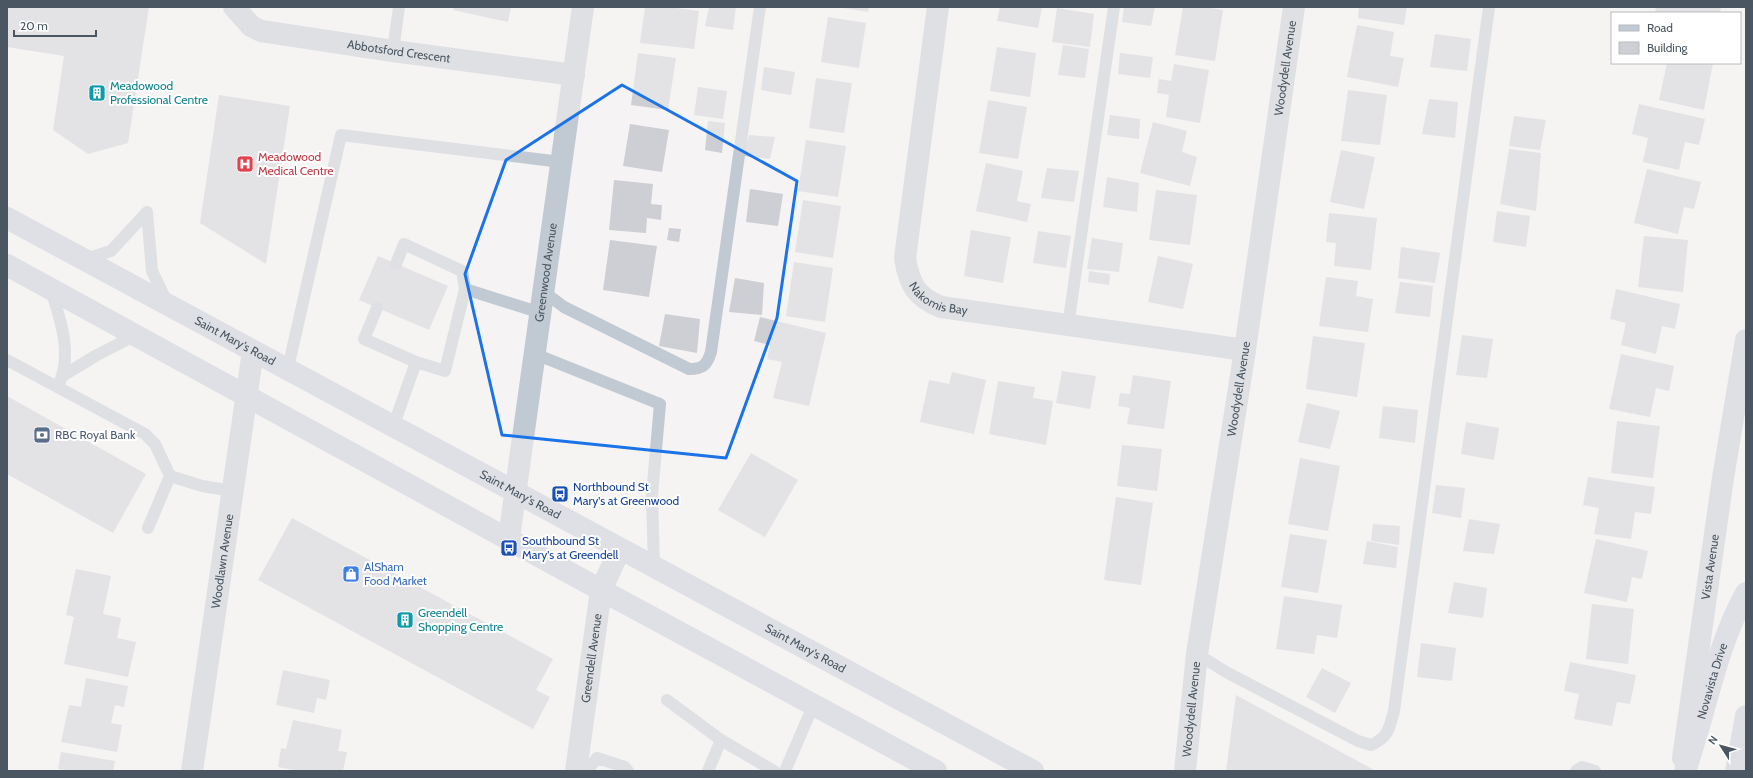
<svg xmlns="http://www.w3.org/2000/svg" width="1753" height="778" font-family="Cabin,sans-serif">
	<rect width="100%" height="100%" fill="#f5f3f3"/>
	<path fill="#cdcfd5" d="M7,7H149L128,143L88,154L53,130L64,56L7,47Z
		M454,7H511L508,22L453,10Z
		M645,7H669L699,11L694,49L640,43Z
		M709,7H736L733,30L705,26Z
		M838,7H869L868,12Z
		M1000,7H1042L1038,28L997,21Z
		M1124,7H1155L1151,26L1122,22Z
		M1183,7H1204L1223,10L1215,61L1175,55Z
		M1359,7H1407L1404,25L1358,18Z
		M1656,7H1721L1720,13H1655Z
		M1057,8L1094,14L1090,47L1052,42Z
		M828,17L866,23L859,68L821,62Z
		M1357,25L1394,32L1390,56L1404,58L1398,87L1347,77Z
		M1435,34L1471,39L1467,71L1430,67Z
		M1063,45L1089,49L1085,78L1058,75Z
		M997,47L1036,53L1030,97L990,91Z
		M638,53L676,58L668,110L631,105Z
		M1120,53L1153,57L1150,78L1118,74Z
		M1667,63H1713L1704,110L1659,100Z
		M1174,64L1209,70L1200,123L1166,117L1169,95L1157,93L1159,79L1171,81Z
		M764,67L795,72L791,95L761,90Z
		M816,78L852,83L844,133L809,128Z
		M698,87L727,91L723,119L694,115Z
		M1348,90L1387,95L1380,145L1341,141Z
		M219,95L290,106L266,264L200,223Z
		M1429,99L1458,102L1455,138L1422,134Z
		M988,100L1027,107L1018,159L979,153Z
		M1639,104L1705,119L1699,145L1685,142L1679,170L1643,162L1648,138L1632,134Z
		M1110,115L1140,119L1139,139L1107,135Z
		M1514,116L1546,120L1540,150L1509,146Z
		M708,121L725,123L722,153L705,150Z
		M1153,122L1187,131L1182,152L1197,157L1190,186L1140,173Z
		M630,124L669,130L662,172L623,166Z
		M749,135L775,137L770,159L743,156Z
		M806,140L846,146L838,197L798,191Z
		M1509,149L1541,153L1536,211L1500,204Z
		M1341,150L1375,157L1364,209L1330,202Z
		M986,163L1023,171L1017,201L1031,204L1027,222L976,211Z
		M1047,168L1079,171L1074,202L1041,198Z
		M1647,169L1701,182L1694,209L1684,207L1678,234L1634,223Z
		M1107,177L1139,183L1137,212L1103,207Z
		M614,180L653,184L651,204L662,205L661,220L647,218L646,233L609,230Z
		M750,189L783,194L778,226L746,222Z
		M1156,190L1197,195L1190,245L1149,240Z
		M803,200L841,206L833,258L795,252Z
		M1497,211L1530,216L1526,247L1493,242Z
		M1329,213L1377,218L1371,270L1334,266L1336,243L1326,242Z
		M669,228L681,229L679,242L667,240Z
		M971,230L1011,237L1003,283L964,276Z
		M1038,231L1071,236L1066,268L1033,263Z
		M1644,236L1688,240L1683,292L1638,287Z
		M1092,238L1123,243L1119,272L1087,269Z
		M610,240L657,246L649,297L603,290Z
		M1401,247L1440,253L1435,283L1398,278Z
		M378,256L448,286L429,330L359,300Z
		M1158,256L1193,264L1183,309L1148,302Z
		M794,262L833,268L825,322L786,316Z
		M1089,271L1110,274L1109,285L1088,282Z
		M1326,277L1358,281L1356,296L1373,299L1368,332L1319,326Z
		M735,278L764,283L762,315L729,312Z
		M1400,282L1433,286L1430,317L1395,313Z
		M1616,289L1680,304L1675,329L1662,326L1656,354L1621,345L1626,323L1610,319Z
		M665,314L700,319L697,353L659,346Z
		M760,317L826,333L809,406L773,398L782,362L767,359L770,345L754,341Z
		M1462,335L1493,339L1487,378L1456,375Z
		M1313,336L1365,343L1357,397L1306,389Z
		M1621,354L1674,366L1669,391L1656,388L1650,417L1609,409Z
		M1062,371L1096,376L1090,409L1056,403Z
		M952,372L986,380L974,434L920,422L929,380L949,384Z
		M1133,375L1171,381L1164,429L1127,424L1130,408L1118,406L1120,393L1130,394Z
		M998,381L1035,387L1033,398L1053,401L1046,445L989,434Z
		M7,396L146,474L113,533L7,474Z
		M1307,403L1340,411L1330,449L1298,442Z
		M1383,406L1418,410L1415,443L1379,438Z
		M1617,421L1660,426L1653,478L1611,473Z
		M1466,422L1499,428L1494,460L1461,454Z
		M1122,445L1162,449L1157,491L1117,486Z
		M751,453L798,480L765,537L718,510Z
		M1300,458L1340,466L1328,531L1288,524Z
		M1588,477L1655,487L1651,514L1635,512L1631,539L1594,534L1599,508L1583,505Z
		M1436,485L1465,488L1461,518L1432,513Z
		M1116,497L1153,503L1141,585L1104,580Z
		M292,518L553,659L536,690L550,697L533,729L258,580Z
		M1469,519L1500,524L1494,554L1463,551Z
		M1373,524L1400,526L1399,545L1371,541Z
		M1290,534L1327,540L1318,593L1281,587Z
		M1596,539L1648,551L1642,579L1632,577L1627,602L1584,593Z
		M1367,541L1398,547L1396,568L1363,564Z
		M76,569L111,576L103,614L121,618L117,638L136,642L128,677L64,664L74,617L66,615Z
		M1454,582L1487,588L1483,618L1448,613Z
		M1284,596L1342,605L1337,638L1317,635L1314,654L1276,649Z
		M1592,604L1634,609L1628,664L1586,659Z
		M1421,643L1456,648L1452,681L1417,677Z
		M1570,662L1636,675L1630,704L1617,702L1612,726L1574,719L1579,694L1564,691Z
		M1322,668L1351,683L1335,713L1306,697Z
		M283,670L330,680L326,700L317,698L314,713L276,705Z
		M86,678L128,686L124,707L115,705L111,723L122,725L117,752L61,742L69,705L81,707Z
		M1236,695L1376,771H1226Z
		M293,720L342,730L338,751L347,752L343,771H298L278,767L281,748L286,749Z
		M61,752L115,761L113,771H67L58,769Z"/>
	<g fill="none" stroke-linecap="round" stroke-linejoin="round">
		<path stroke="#c1cad2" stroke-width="12" d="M393,51L399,7
			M147,212L152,271L167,302
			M85,259L111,251L147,212
			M396,264L404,244L462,271L465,289
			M51,290C61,320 73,357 58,386
			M544,292L564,307L689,369C703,369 707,365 711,352L760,7
			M377,308L364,339L416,362
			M1068,326L1114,7
			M535,354L660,404L652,495L654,568
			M7,360L145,434L155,444L170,476
			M288,368L341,135L561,162
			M64,375L97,355L136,335
			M393,427L416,362L445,371L465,289L541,313
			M148,528L170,476L202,486L233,491
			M1197,654L1226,672L1358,741L1371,745C1389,737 1389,728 1394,711L1489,7
			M667,700L721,740
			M587,771L597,758L625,767L628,771
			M708,771L721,740L774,771
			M785,771L813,706
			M1576,771L1582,767L1595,771"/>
		<g stroke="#c1cad2" stroke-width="22">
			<path id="s1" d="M234,7L251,26L261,31L393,51L574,75"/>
			<path id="s2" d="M938,7L905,258C909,284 916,297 941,307L1245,350"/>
			<path id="s3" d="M509,538L583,7"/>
			<path id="s4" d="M1683,758L1723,478L1746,340"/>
			<path id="s5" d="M192,771L253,351"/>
			<path id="s6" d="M576,771L601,590L620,549"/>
			<path id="s7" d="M1185,771L1197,654L1245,350L1294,7"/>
		</g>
		<g stroke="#c1cbd6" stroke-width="22">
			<path id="s8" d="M7,218L1033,771"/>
			<path d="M7,265L601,590L936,771"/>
			<path id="s9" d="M1685,771C1706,712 1715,649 1746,593"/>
			<path d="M1736,771L1746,716"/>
		</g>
	</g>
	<path d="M0 0H1753V778H0ZM622,85L797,181L777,318L726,458L502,435L465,274L506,160Z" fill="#f5f3f3" fill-opacity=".55" fill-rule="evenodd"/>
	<path fill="none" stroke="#1a73e8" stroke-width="3" stroke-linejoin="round" d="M622,85L797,181L777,318L726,458L502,435L465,274L506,160Z"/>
	<defs>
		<g id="building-square" transform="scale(0.9)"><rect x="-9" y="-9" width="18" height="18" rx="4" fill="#0f9aa8" stroke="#fff"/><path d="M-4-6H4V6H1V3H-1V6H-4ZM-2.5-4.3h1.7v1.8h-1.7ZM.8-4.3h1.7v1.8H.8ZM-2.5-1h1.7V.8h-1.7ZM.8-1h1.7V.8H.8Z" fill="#fff"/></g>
		<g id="hospital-square" transform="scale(0.9)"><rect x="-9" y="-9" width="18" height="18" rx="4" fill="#e0444e" stroke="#fff"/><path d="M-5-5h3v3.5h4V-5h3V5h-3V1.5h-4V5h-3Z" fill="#fff"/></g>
		<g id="bank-square" transform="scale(0.9)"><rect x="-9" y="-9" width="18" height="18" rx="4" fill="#5c6f8a" stroke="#fff"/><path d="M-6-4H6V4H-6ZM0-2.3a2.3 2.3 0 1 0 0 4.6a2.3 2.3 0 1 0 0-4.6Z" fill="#fff"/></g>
		<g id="bus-square" transform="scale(0.9)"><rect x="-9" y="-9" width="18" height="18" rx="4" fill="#1a4fb4" stroke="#fff"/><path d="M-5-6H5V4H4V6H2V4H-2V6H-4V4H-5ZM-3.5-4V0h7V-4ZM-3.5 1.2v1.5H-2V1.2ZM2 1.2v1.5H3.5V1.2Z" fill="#fff"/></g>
		<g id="shop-square" transform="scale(0.9)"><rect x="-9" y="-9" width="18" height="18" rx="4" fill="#3f7fe0" stroke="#fff"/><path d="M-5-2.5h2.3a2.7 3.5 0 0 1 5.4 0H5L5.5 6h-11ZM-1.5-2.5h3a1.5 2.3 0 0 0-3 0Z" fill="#fff"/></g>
	</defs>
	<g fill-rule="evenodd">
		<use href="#building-square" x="97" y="93"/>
		<use href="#hospital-square" x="245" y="164"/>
		<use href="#bank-square" x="42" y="435"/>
		<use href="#bus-square" x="560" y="494"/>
		<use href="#bus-square" x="509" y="548"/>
		<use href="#shop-square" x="351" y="574"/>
		<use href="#building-square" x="405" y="620"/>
	</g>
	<g text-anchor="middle" stroke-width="4" stroke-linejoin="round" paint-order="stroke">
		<g font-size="12" fill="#4a5661" stroke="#fff">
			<text dy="4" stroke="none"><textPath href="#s1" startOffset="176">Abbotsford Crescent</textPath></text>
			<text dy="4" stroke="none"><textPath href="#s7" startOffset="710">Woodydell Avenue</textPath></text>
			<text dy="4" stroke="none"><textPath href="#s3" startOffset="268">Greenwood Avenue</textPath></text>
			<text dy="4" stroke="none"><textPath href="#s2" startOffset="312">Nakomis Bay</textPath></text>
			<text dy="4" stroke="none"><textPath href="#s8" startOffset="259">Saint Mary's Road</textPath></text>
			<text dy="4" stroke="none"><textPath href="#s7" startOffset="386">Woodydell Avenue</textPath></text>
			<text dy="4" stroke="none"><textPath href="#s8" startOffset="583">Saint Mary's Road</textPath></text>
			<text dy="4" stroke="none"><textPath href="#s5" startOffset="212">Woodlawn Avenue</textPath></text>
			<text dy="4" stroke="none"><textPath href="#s4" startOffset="193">Vista Avenue</textPath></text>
			<text dy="4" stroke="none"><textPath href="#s8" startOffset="907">Saint Mary's Road</textPath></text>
			<text dy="4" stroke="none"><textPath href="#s6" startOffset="114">Greendell Avenue</textPath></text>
			<text dy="4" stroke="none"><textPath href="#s9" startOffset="94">Novavista Drive</textPath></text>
			<text dy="4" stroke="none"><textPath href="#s7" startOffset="62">Woodydell Avenue</textPath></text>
		</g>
		<g font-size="12" fill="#0d838f" stroke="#fff" text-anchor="start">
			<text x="110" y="90">Meadowood<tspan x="110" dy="14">Professional Centre</tspan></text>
			<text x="418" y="617">Greendell<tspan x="418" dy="14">Shopping Centre</tspan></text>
		</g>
		<g font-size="12" fill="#be3a42" stroke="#fff" text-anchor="start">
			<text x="258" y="161">Meadowood<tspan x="258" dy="14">Medical Centre</tspan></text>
		</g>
		<g font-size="12" fill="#4e5e75" stroke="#fff" text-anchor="start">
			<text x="55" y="439">RBC Royal Bank</text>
		</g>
		<g font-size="12" fill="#164399" stroke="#fff" text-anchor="start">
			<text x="573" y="491">Northbound St<tspan x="573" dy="14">Mary's at Greenwood</tspan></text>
			<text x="522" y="545">Southbound St<tspan x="522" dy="14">Mary's at Greendell</tspan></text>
		</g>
		<g font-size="12" fill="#366cbe" stroke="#fff" text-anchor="start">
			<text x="364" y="571">AlSham<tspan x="364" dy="14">Food Market</tspan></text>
		</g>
	</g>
	<rect width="1753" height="778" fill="none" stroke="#4a5661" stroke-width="16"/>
	<rect x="1611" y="12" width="130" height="52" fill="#ffffff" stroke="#b7bbc0"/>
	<rect x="1619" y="25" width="20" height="6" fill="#c1cbd6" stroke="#b7bbc0"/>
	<text x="1647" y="32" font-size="12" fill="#4a5661">Road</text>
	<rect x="1619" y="42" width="20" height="12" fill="#cdcfd5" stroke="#b7bbc0"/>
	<text x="1647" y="52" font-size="12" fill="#4a5661">Building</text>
	<g transform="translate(1721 746) rotate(306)" stroke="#ffffff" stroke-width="3" paint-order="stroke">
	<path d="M0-3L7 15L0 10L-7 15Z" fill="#4a5661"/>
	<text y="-6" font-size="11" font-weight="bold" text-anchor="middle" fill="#4a5661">N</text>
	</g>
	<path d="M14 30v6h82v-6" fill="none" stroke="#4a5661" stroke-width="2"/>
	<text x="20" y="30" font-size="12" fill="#4a5661" stroke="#ffffff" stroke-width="3" paint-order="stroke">20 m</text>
</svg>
